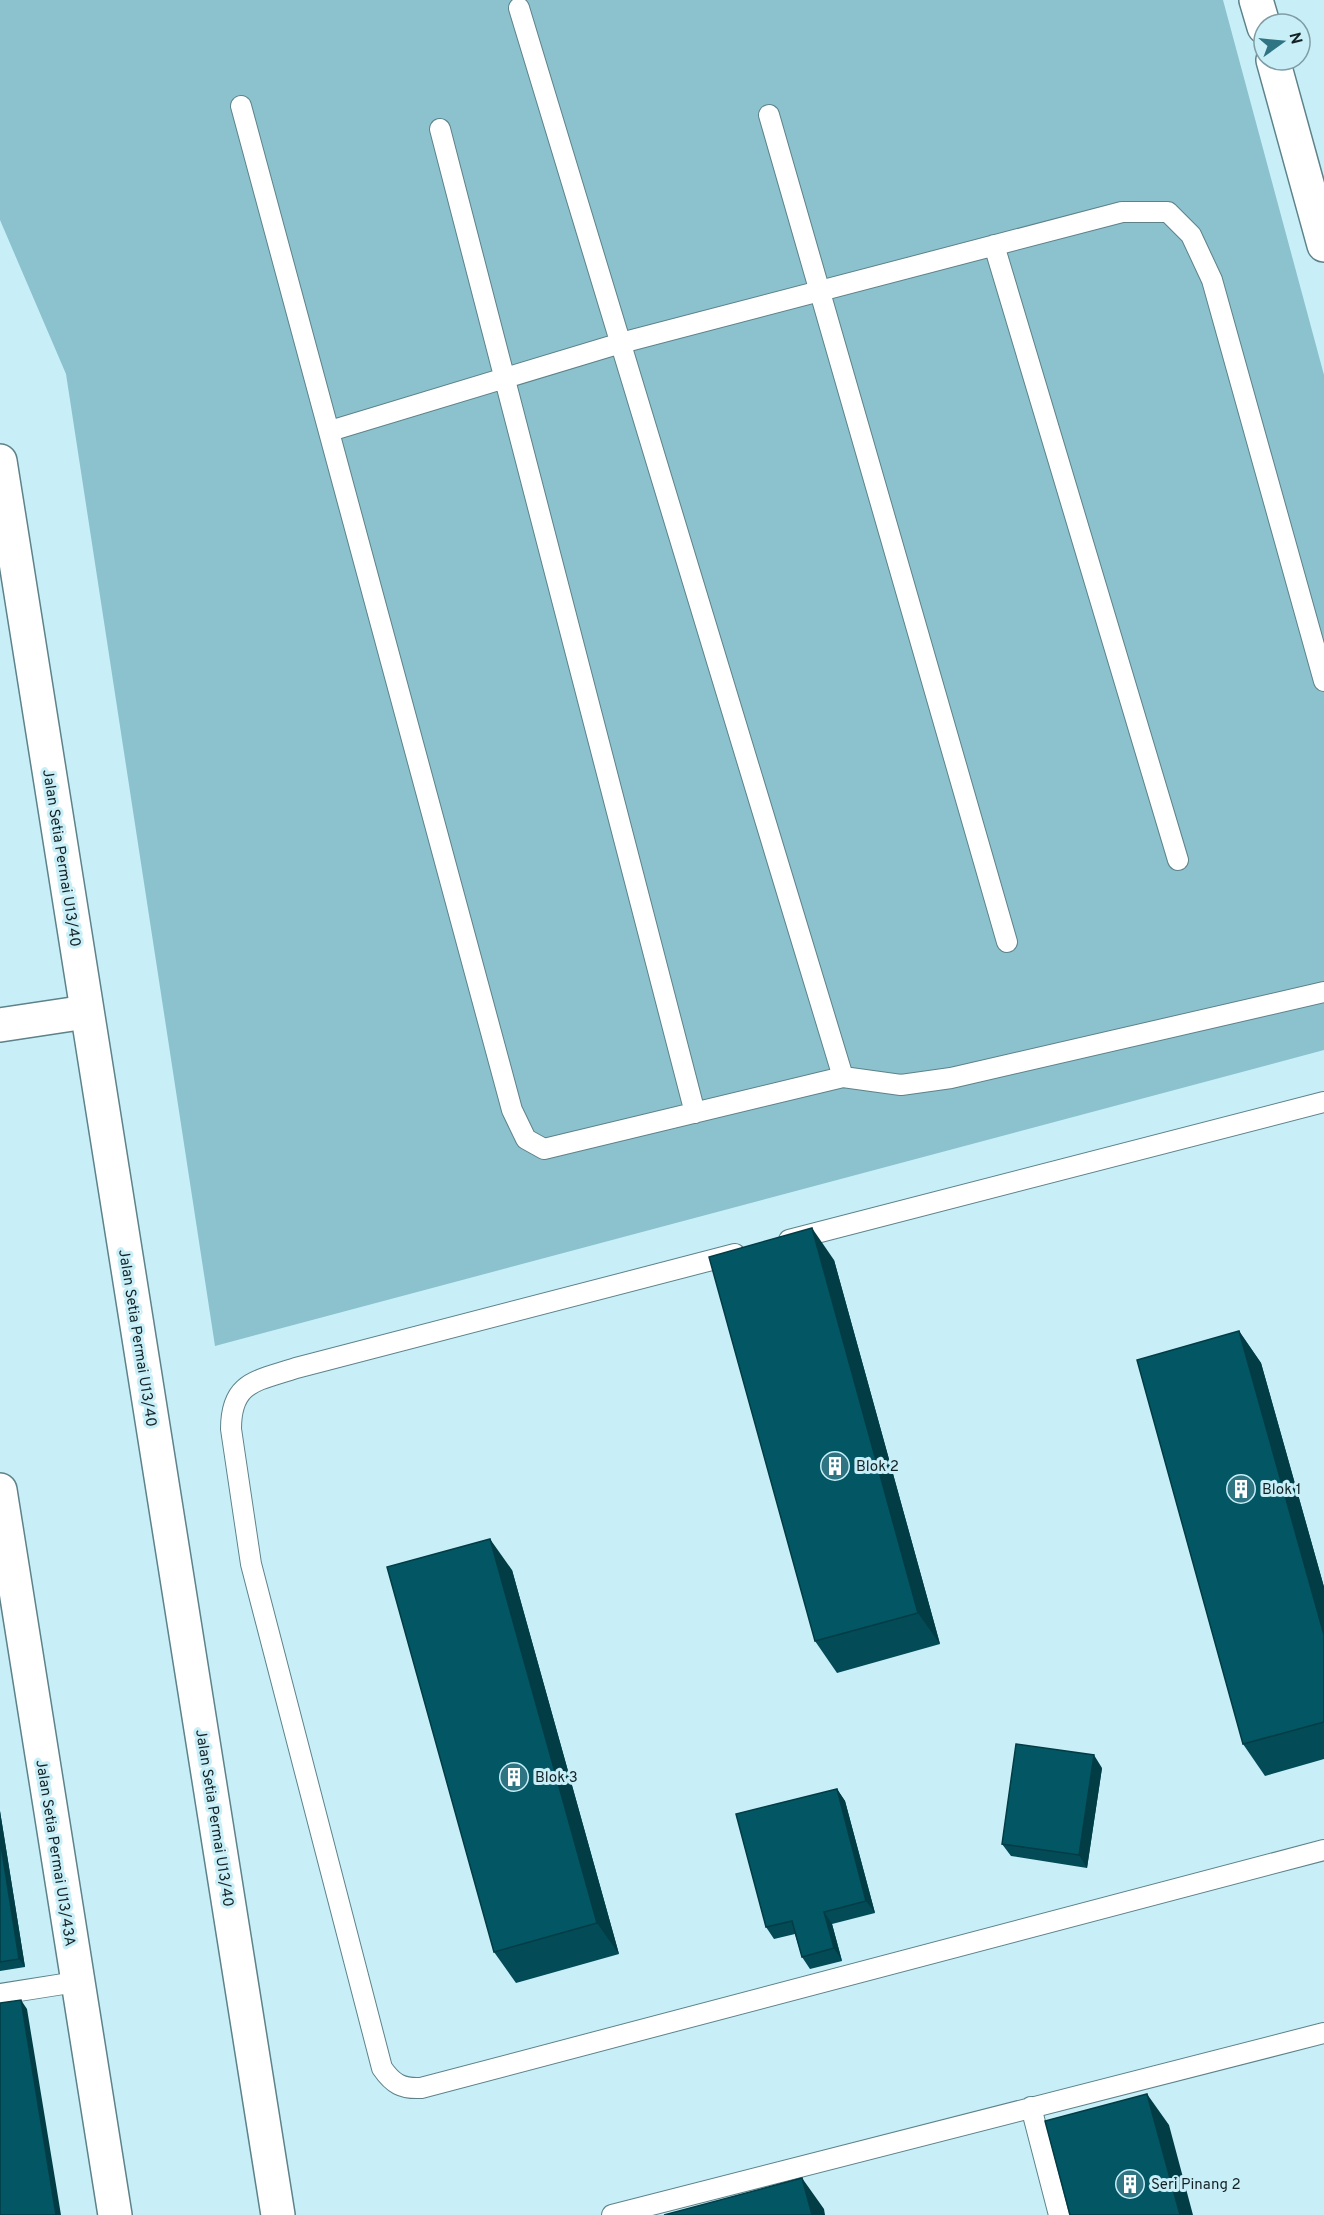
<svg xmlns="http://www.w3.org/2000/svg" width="1324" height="2215" font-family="Overpass,sans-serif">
	<rect width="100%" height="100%" fill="#c8eff8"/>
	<path fill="#8bc2cd" d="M0,0H1223L1324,375V1050L215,1346L66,374L0,220Z"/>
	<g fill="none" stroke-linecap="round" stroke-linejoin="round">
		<g stroke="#5d828a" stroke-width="22">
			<path id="service" d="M519,8L843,1077L901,1085L951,1078L1324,992
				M241,106L512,1110L526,1139L544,1149L843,1077
				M769,115L1007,942
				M440,129L695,1113
				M994,245L1178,860
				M330,431L621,343L1122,212H1168L1191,235L1212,280L1324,681
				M789,1240L1324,1102
				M735,1254L296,1368C257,1381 231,1381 231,1429L251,1564L382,2068C393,2084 402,2089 421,2088L1324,1850
				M0,1994L76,1982
				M1031,2107L1059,2215
				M612,2215L1324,2033"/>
		</g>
		<g stroke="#5d828a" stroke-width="36">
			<path id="minor" d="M0,1025L86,1012
				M0,1490L115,2215"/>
		</g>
		<g stroke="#5d828a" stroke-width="36">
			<path id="tertiary" d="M1256,0L1264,27
				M1273,60L1324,245
				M0,461L278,2215"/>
		</g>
		<use href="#service" stroke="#fff" stroke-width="20"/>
		<use href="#minor" stroke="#fff" stroke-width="33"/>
		<use href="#tertiary" stroke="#fff" stroke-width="33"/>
	</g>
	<path fill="#034b56" d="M834,1260L940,1644L837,1673L815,1641Z
		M1239,1331L1261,1363L1324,1587V1759L1265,1776L1243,1744Z
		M512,1570L619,1954L516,1983L494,1952Z
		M1102,1768L1087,1868L1011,1856L1002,1844Z
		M837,1789L845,1801L875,1913L832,1924L842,1961L810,1969L802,1957L795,1934L774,1939L766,1927Z
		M0,1811L25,1967L0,1971Z"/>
	<path fill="#023d46" d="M812,1228L834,1260L940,1644L918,1613Z
		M1239,1331L1261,1363L1324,1587V1635Z
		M490,1539L512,1570L619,1954L597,1923Z
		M1094,1755L1102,1768L1087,1868L1079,1855Z
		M837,1789L845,1801L875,1913L866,1901Z
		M0,1811L25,1967L19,1959L0,1839Z
		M824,1912L832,1924L842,1961L834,1948Z
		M21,2000L27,2009L61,2215H56Z
		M1147,2094L1169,2125L1193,2215H1180Z
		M802,2178L824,2209L825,2215H812Z"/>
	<path fill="#035764" stroke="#023d46" stroke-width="1.5" d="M812,1228L918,1613L815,1641L709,1257Z
		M1239,1331L1324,1635V1722L1243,1744L1137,1360Z
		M490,1539L597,1923L494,1952L387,1567Z
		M1016,1744L1094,1755L1079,1855L1002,1844Z
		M837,1789L866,1901L824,1912L834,1948L802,1957L792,1921L766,1927L736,1814Z
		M0,1839L19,1959L0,1962Z
		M21,2000L56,2215H0V2003Z
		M1147,2094L1180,2215H1070L1045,2121Z
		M802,2178L812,2215H664Z"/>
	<defs>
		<g id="building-disc" transform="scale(1.5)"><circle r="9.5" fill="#2e7482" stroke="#c8eff8"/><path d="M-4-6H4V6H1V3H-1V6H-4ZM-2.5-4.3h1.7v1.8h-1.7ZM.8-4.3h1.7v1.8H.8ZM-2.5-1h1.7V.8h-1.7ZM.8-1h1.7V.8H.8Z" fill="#fff"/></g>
	</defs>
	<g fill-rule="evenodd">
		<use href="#building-disc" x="835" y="1466"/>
		<use href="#building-disc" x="1241" y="1489"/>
		<use href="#building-disc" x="514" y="1777"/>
		<use href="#building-disc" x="1130" y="2184"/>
	</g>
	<g text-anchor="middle" stroke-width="6" stroke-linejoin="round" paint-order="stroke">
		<g font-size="15" fill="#132225" stroke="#c8eff8">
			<text transform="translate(62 858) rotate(81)" y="5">Jalan Setia Permai U13/40</text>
			<text transform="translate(138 1338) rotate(81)" y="5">Jalan Setia Permai U13/40</text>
			<text transform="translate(215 1818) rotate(81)" y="5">Jalan Setia Permai U13/40</text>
			<text transform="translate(56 1853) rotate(81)" y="5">Jalan Setia Permai U13/43A</text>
		</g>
		<g font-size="15" fill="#132225" stroke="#c8eff8" text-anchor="start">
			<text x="856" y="1471">Blok 2</text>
			<text x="1262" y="1494">Blok 1</text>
			<text x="535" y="1782">Blok 3</text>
			<text x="1151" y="2189">Seri Pinang 2</text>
		</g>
	</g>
	<g transform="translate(1282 42) rotate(75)"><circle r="28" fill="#c8eff8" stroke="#809da4" stroke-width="1.5"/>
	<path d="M0-4.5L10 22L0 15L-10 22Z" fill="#2e7482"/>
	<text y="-9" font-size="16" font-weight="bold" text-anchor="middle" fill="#132225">N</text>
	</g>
</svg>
